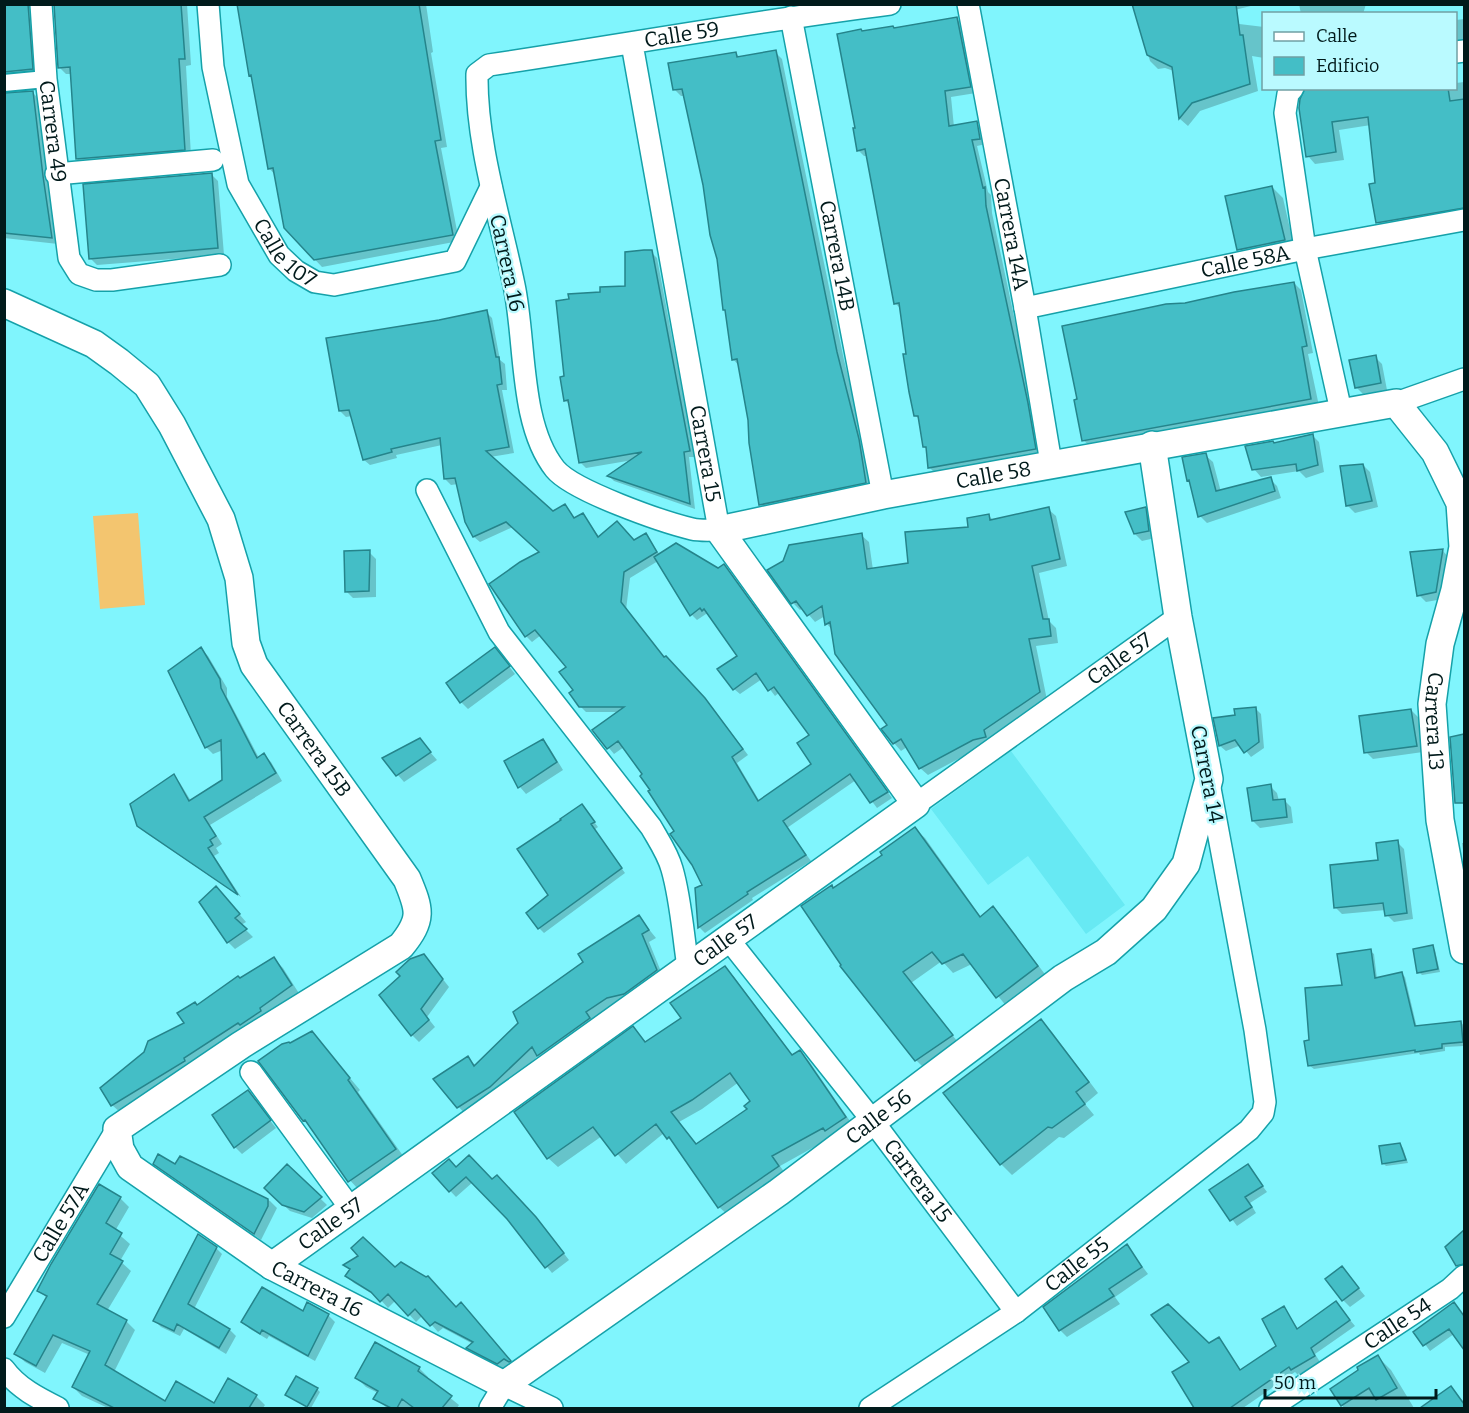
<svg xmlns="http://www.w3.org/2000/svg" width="1469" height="1413" font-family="Bitter,serif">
	<rect width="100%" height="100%" fill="#80f5fd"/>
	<path fill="#67e9f3" d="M1011,751L1125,905L1086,934L1028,856L988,885L931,809Z"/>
	<path fill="#f3c56f" d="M138,513L145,605L100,609L93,516Z"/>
	<path fill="#0003" fill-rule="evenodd" d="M4,4H38L39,76L4,82Z
		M55,4H187L191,65L186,66L191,156L84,166L77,159L72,74H66L59,67Z
		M238,4H426L433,52L431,53L447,147L441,148L459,241L322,267L285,228L275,175L269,168Z
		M1133,4H1259L1198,19L1264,27V58L1252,56L1258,91L1200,111L1188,126L1180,119L1174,71L1165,68L1158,69L1150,61Z
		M1299,4H1366L1363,14H1301Z
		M956,18L963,25L976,93L951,97L954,127L976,123L983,129L986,144L977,146L988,192L991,195L992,213L1034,410L1041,455L935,473L929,467L928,450L924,447L920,420L916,416L901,309L895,303L868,156H864L858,150L856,129L863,32L895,30Z
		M1464,19V47L1456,50V20Z
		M775,52L782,59L844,360L866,447L872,489L767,511L761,505L743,385L739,366L733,359L718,259L685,96H681L674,89L736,53L740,58Z
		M1464,82V216L1385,230L1377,222L1376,184L1371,125L1339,130L1344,160L1315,164L1308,156L1309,88H1456V83Z
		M32,92L39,99L58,244L4,238V95Z
		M211,174L218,181L224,255L97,265L90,258Z
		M1272,187L1283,198L1295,251L1250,260L1239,249Z
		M651,252L657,258L695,457H689L695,509L614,481L609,476L633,460L586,468L580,462L571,406L565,400V378L602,293L627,287Z
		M1294,283L1301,290L1313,353L1308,354L1319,406L1091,447L1083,440L1185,305Z
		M486,312L492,318L500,360L505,364L507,390H502L514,453L490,457L553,513L564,506L576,519L583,515L600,538L634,541L646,535L660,555L718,570L724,566L892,798L877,808L856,780L787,828L811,861L752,898L753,900L705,933L700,928L697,889L704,885L645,775L624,747L614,754L594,730L619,712H586L580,706L568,667L541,635L532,642L526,636L541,552L513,527L480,542L474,537L467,522L458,484L451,485L445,479L442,445L396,455L397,458L370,465L364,460L352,416L346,417L340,411ZM658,561L692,615L697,620L706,614L710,615L739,656L734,689L740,694L762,679L775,696L780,692L812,736L813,765L760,802L737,763L748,755L711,706L665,659L626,610L630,578Z
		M1375,357L1382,364L1387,390L1363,394L1356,387Z
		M1313,436L1319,442L1324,472L1306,478L1299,471L1261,477L1254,469L1275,444Z
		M1205,455L1213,462L1221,492L1270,479L1277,486L1281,498L1207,523L1200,516L1192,484L1188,480Z
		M1363,465L1370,472L1378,507L1355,513L1348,506Z
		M1048,509L1056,516L1067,566L1039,573L1049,621L1056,628L1058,643L1036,646L1047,700L981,747L928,775L920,768L907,747L901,751L894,743L890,725L833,631L827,624L825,616L815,622L803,608L800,610L793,603L861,535L869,542L873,570L910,564L989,516L994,521Z
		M1145,509L1152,516L1155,538L1142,541L1135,534Z
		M1443,551L1449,558L1443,599L1426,602L1419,595Z
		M369,552L376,559V597L353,598L346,591Z
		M201,649L208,656L227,688V697L259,758L264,755L271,762L282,781L210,825L222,844L216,848L219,853L214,856L241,897L146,833L138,825L173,776L180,783L191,801L224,781L223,750L213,754L206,747Z
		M501,656L515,674L468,709L461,702Z
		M1255,708L1261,714L1264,748L1251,757L1241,745L1226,751L1220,746L1215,720L1237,716Z
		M1411,710L1418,717L1423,752L1373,759L1366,752Z
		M1464,736V789H1462L1452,738Z
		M542,741L549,747L563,770L526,794L520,787L506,762Z
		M424,745L437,760L404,782L384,759Z
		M1270,786L1277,793L1279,801L1284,800L1291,807L1293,823L1260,828L1253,821Z
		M582,806L598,827L594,830L625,873L544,933L539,928Z
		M915,829L925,838L981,917L993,908L1003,918L1047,977L1007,1007L972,964L953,973L942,961L911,983L961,1046L926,1070L916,1060L834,889L885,856Z
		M1397,842L1404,849L1413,919L1394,922L1387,915L1386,910L1342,914L1335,907Z
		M1462,843H1464V858Z
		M223,895L246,922L241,925L253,937L235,949L228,942L201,902Z
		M639,917L656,938L649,942L664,979L546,1063L538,1056L498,1095L466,1115L435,1080L468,1058L476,1066L585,962Z
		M1432,946L1435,950L1440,972L1422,975L1419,972Z
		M1370,951L1374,954L1377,979L1401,973L1405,977L1417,1028L1461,1022L1464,1026V1046L1445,1047V1051L1420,1055L1419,1053L1314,1069L1310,1066L1311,1042L1344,986Z
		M424,955L449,987L427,1017L435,1027L419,1042L412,1035Z
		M274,959L283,968L300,995L121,1113L112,1105L186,1023L198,1007Z
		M725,968L734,977L793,1056L800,1052L809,1061L854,1127L832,1137L780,1166L787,1176L729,1216L719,1207L677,1147L664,1133L626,1164L602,1136L558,1167L548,1158L633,1028L647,1043L683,1018ZM739,1082L752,1101L749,1110L697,1145L679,1122L702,1109Z
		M1041,1021L1052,1032L1098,1093L1085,1104L1094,1115L1064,1138L1059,1137L1012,1175L1001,1164Z
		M312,1033L360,1090L358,1092L406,1160L358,1189L347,1177L315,1132L304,1120L291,1045Z
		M248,1092L276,1128L242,1154L235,1147Z
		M1400,1145L1403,1148L1408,1163L1386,1166L1383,1163Z
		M180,1158L270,1201L277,1208L261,1240L162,1170L155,1163L176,1166Z
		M1247,1165L1267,1192L1250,1203L1256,1213L1237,1226L1211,1190Z
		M287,1166L327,1205L312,1218L290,1211L266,1188Z
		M457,1168L492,1181L542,1225L569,1260L552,1273L508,1218L473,1182L456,1197L434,1174Z
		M120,1198L129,1207L115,1231L130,1244L120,1261L131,1271L107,1311L126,1321L135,1330L114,1372L166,1403L215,1405L256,1396L265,1405L263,1408H108L82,1396L73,1387L90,1355L62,1343L45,1373L25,1362L16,1353L47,1298L39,1291Z
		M1463,1233L1464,1235V1272L1458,1265Z
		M1127,1246L1148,1274L1115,1297L1120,1304L1067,1337L1060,1330Z
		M216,1248L222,1254L194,1309L230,1330L236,1336L226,1354L184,1329L180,1336L161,1327L155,1321Z
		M346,1266L395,1269L456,1308L468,1311L517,1368L505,1370L474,1354L468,1348L473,1344L443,1328L438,1332L423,1315L416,1322L396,1300L388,1308L379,1298L354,1283L347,1276L350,1270Z
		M1342,1268L1365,1296L1350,1307L1343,1300Z
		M1336,1303L1355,1326L1315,1354L1320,1362L1298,1375L1295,1372L1243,1408H1196L1174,1372L1192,1363L1209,1345L1219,1339L1241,1371L1278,1346L1284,1308L1299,1330Z
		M1454,1304L1464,1316V1344L1454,1334L1430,1351L1416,1332Z
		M303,1313L328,1315L335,1322L315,1361L269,1336L267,1339L250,1329L243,1322Z
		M1378,1357L1391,1370L1414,1408H1344L1332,1390Z
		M419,1368L428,1377L427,1379L459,1405L457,1408H387L375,1398L378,1393L366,1387L357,1378Z
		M1451,1388L1464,1402V1408H1423Z
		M317,1389L320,1392L311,1408L287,1395Z"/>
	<path fill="#44bec6" stroke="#25848b" stroke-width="1.5" fill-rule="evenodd" d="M4,4H28L33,69L4,72Z
		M54,4H181L185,59H179L185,150L76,159L70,67L58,68Z
		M237,4H419L441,140L435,141L453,235L314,260L284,228L273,168L268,169L251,75L249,76Z
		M1132,4H1236L1240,35H1243L1250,84L1192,103L1179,119L1172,67L1147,55Z
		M957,17L971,87L945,91L949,126L977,121L980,139L972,140L983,188L985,187L986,206L1028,403L1036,449L928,468L926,447H923L918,416H914L909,392L903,354H906L899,303L894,304L865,149L857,151L853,128H855L837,34L861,29L862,31L893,26L894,28Z
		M776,50L837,352L859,439L866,483L759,505L749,443L748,420L737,359L732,360L725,310H723L717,259L710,235L703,185L682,89L673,90L668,63L736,52L737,57Z
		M1305,88H1448L1450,101L1464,99V208L1376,223L1369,184L1375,183L1368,117L1332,122L1336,152L1306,157L1299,108L1300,99Z
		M33,91L43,176L52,238L4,233V93Z
		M212,173L218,248L89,259L83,184Z
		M1272,186L1285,240L1237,250L1225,196Z
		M644,250H652L690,451L684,452L690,504L607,476L642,452L579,463L568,400L564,401L560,377L564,376L556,301L569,299L568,294L600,292V287L625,286V252Z
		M1294,282L1307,346L1302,347L1311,399L1082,441L1074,400L1077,399L1062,326L1166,304L1185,303L1234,292Z
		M487,310L496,357H499L502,384L497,385L509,447L486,451L553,511L565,504L574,518L583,513L598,537L617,521L634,540L646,533L657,552L624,572L621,602L664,657L666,656L705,698L743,749L732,757L758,801L811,764L797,743L809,735L774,687L768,691L756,673L733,690L717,669L737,656L704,609L702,611L700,608L690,616L654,557L676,543L718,568L724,564L888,792L870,803L850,774L783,821L806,855L747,892L748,894L698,928L695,888L702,885L692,865L670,834L674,831L648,791L650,790L640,776L642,774L618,741L607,749L592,730L624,707H579L569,693L573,690L559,672L566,667L535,630L525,637L489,584L520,562L539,552L506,522L473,537L465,522L455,478L444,479L440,438L391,449L392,452L363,460L349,410L339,411L326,338L439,320Z
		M1376,355L1381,383L1355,388L1349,360Z
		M1313,434L1318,465L1297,471L1296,464L1252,470L1245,446L1273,441L1274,443Z
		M1206,453L1216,491L1271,477L1275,491L1198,517L1189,480L1187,481L1182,457Z
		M1363,464L1372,501L1346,506L1340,466Z
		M1049,507L1060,559L1032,566L1043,619H1049L1051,636L1029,639L1040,692L984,730L986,737L973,740L919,769L901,739L893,744L881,729L887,725L835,654L830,622L825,625L822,606L807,616L796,601L791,604L767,570L783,561L789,545L862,533L867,569L908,563L905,532L968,527L967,518L989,514L990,520Z
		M1146,507L1149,531L1134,534L1125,512Z
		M1443,549L1436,592L1417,596L1410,552Z
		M370,550L369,591L345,592L344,551Z
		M201,647L220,679L221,688L257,758L264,753L276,773L204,817L216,836L210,840L213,845L208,848L238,895L137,826L130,804L174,774L189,801L222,780L221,740L205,748L168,671Z
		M495,647L510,666L460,703L446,683Z
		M1256,707L1259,742L1244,753L1235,740L1219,746L1213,718L1235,715L1234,709Z
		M1411,709L1417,746L1364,753L1359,716Z
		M1464,734V803H1455L1450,737Z
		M420,738L431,752L396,776L382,758Z
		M543,739L557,762L518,788L504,761Z
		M1271,784L1273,800L1285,799L1287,817L1252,821L1247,788Z
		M582,804L595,822L591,824L622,868L538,929L526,913L548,895L517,849L561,820L560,819Z
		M915,827L980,917L993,906L1038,966L996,998L963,954L942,964L932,952L903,972L953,1035L915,1061L840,966L841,965L801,906L832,885L833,888L882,855L880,852Z
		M1398,840L1407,913L1385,916L1383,903L1334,908L1330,865L1378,860L1376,843Z
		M216,886L240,914L235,918L247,929L227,943L199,902Z
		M639,915L649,930L642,934L657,970L624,994L607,998L586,1012L590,1018L537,1056L532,1047L490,1087L457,1108L433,1079L468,1056L474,1066L518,1023L513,1012L583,962L578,954Z
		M1433,945L1438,969L1417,973L1413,949Z
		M1371,949L1375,978L1402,972L1415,1026L1461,1021L1463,1042L1442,1044V1048L1415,1052V1050L1308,1066L1304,1041L1309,1040L1305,988L1342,985L1337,954Z
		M424,954L443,979L421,1009L429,1020L411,1036L379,995L400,976L396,972L410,959Z
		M274,957L292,985L260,1008L261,1011L240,1025L238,1023L184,1058L185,1061L111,1106L100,1088L144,1052L148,1041L184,1023L177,1013L195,1002L197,1005L238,976L240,978Z
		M725,966L792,1055L800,1050L846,1117L825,1131L823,1128L772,1156L779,1166L718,1208L669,1137L667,1139L656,1124L615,1156L593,1127L547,1159L514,1112L633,1026L645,1042L681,1018L670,1003ZM730,1073L750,1101L744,1106L747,1109L696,1144L671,1112L692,1100Z
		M1041,1019L1089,1082L1076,1092L1085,1104L1052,1128L1048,1127L1000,1165L943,1093Z
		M312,1031L350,1078L348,1080L396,1149L348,1182L305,1120L303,1121L258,1061L282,1044L289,1042L290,1043Z
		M248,1090L271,1120L234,1148L212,1115Z
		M1400,1143L1406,1160L1382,1164L1379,1146Z
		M158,1154L175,1164L180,1156L268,1199V1206L254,1234L153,1164Z
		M469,1155L492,1179L497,1175L536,1217L564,1253L545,1268L507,1219L466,1177L449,1192L432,1173L449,1159L456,1167Z
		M287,1164L322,1197L304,1212L282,1205L264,1188Z
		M1248,1164L1263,1186L1245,1197L1252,1207L1230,1221L1209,1190Z
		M99,1184L121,1197L106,1223L122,1233L110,1254L123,1261L97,1304L127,1320L105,1365L165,1401L176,1381L214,1403L228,1378L257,1395L249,1408H114L72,1387L90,1351L53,1335L36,1366L14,1354L47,1296L37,1291L51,1264Z
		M1464,1230V1264L1456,1266L1445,1247Z
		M198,1234L217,1247L188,1304L230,1329L219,1348L177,1324L174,1331L153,1321Z
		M363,1237L395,1267L401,1262L426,1277L428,1276L456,1307L461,1302L511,1361L509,1362L504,1359L497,1364L466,1348L473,1342L435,1322L430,1326L415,1309L408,1316L388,1294L380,1302L371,1292L345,1276L350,1269L343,1265L358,1256L351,1248Z
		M1127,1244L1142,1267L1109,1289L1114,1296L1059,1331L1043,1307Z
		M1342,1266L1359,1288L1342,1301L1325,1279Z
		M262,1287L303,1311L307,1302L329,1314L308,1356L262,1330L260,1334L241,1322Z
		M1336,1301L1350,1320L1311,1348L1315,1356L1291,1370L1289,1367L1230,1408H1194L1172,1372L1189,1362L1151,1315L1168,1304L1209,1343L1219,1337L1240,1370L1276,1346L1262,1319L1284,1306L1297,1329Z
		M1454,1302L1464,1316V1350L1449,1329L1423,1346L1413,1332Z
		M375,1342L420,1367L418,1371L452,1396L442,1408H414L402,1399L397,1408H391L373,1399L378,1391L355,1378Z
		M1378,1355L1397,1388L1376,1400L1369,1388L1341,1406L1330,1389L1358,1370L1357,1367Z
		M296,1376L318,1388L307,1407L285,1395Z
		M1451,1386L1464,1404V1408H1420Z"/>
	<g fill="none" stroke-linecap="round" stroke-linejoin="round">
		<g stroke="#15a1a9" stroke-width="20">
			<path id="pedestrian" d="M4,83L46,79"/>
		</g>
		<g stroke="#15a1a9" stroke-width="24">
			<g id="minor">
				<path id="s1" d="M41,4L46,79L69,258L79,274L96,280H112L220,265"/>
				<path id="s2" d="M208,4L213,67L238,184L279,255L296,271L315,282L334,285L455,261L491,187"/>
				<path id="s3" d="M968,4L1025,308L1051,463"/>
				<path id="s4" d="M791,17L883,495"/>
				<path id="s5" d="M632,44L719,530C711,530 701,531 692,529C663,522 573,491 555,469C519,424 526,341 514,285C500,217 476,144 477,74L489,65C623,45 756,21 890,4"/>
				<path d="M1456,52L1464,51"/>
				<path d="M1293,88L1288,94L1285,113L1305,249L1341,411"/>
				<path d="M56,174L213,160"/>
				<path id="s6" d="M1025,308L1305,249L1464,220"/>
				<path d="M1396,403L1464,379"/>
				<path d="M427,490L499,632L651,827C659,841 668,854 672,869C681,900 683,935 688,967"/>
				<path id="s7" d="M916,804L1178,617"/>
				<path id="s8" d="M729,940L872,1120L1016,1312"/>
				<path d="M251,1072L351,1209"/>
				<path id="s9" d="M4,1317L117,1129"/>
				<path d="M4,1369C18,1388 38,1398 58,1408"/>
				<path d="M490,1408L504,1385L552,1408"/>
				<path id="s10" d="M870,1408L1016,1312L1249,1130L1263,1113L1265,1102L1255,1030L1209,783"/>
				<path id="s11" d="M1270,1408L1450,1289L1464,1276"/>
			</g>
		</g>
		<g stroke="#15a1a9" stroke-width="30">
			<g id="tertiary">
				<path id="s12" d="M4,303L94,344L119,362L147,385L172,425L221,519L239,578L246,643L254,665L407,879C420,910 423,919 401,946L241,1045L117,1129L120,1149L130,1167L272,1266L504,1385L779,1192L1063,978L1106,952L1154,909L1186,864L1209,779L1178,617L1152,445"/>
				<path id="s13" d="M272,1266L916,804L719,530L883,495L1396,403L1435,452L1460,503L1463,547L1455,590L1440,644L1432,704L1440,820L1464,950"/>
			</g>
		</g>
		<use href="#pedestrian" stroke="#fff" stroke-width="16"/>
		<use href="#minor" stroke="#fff" stroke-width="21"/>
		<use href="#tertiary" stroke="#fff" stroke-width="27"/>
	</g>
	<g text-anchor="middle" stroke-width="4.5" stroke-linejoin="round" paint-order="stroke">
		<g font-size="21" fill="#011a1b" stroke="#bafaff">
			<text dy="7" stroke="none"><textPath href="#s5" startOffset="1287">Calle 59</textPath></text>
			<text dy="7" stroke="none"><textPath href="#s1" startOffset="128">Carrera 49</textPath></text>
			<text dy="7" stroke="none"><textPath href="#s3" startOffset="234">Carrera 14A</textPath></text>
			<text dy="7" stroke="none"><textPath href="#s2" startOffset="267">Calle 107</textPath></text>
			<text dy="7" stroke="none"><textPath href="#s4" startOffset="243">Carrera 14B</textPath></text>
			<text dy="7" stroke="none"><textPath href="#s6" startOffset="225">Calle 58A</textPath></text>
			<text transform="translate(507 263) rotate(78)" y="7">Carrera 16</text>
			<text dy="7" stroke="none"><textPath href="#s5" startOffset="416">Carrera 15</textPath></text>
			<text dy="7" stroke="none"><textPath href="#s13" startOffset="1410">Calle 58</textPath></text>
			<text dy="7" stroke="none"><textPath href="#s7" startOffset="250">Calle 57</textPath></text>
			<text dy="7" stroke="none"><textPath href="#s13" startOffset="2160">Carrera 13</textPath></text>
			<text dy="7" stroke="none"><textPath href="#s12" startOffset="573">Carrera 15B</textPath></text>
			<text transform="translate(1207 774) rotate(79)" y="7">Carrera 14</text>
			<text dy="7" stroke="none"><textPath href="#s13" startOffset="558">Calle 57</textPath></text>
			<text dy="7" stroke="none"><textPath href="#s12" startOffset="2079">Calle 56</textPath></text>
			<text dy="7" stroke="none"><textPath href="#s8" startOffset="306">Carrera 15</textPath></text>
			<text dy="7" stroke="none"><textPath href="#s9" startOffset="110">Calle 57A</textPath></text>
			<text dy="7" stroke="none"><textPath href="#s13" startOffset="72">Calle 57</textPath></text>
			<text dy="7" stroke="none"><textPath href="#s10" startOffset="252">Calle 55</textPath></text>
			<text dy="7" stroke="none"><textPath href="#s12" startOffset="1408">Carrera 16</textPath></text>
			<text dy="7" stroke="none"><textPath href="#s11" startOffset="153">Calle 54</textPath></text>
		</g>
	</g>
	<rect width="1469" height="1413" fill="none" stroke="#011a1b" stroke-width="12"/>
	<rect x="1262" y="12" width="195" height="78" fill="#bafaff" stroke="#70a0a4" stroke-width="1.5"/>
	<rect x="1274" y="32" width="30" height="9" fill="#ffffff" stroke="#70a0a4" stroke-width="1.5"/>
	<text x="1316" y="42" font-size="18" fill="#011a1b">Calle</text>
	<rect x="1274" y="57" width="30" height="18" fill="#44bec6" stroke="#70a0a4" stroke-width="1.5"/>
	<text x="1316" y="72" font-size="18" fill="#011a1b">Edificio</text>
	<path d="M1265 1389v9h171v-9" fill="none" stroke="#011a1b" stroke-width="3"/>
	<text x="1274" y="1389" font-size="18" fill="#011a1b" stroke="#bafaff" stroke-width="4.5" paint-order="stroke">50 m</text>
</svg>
